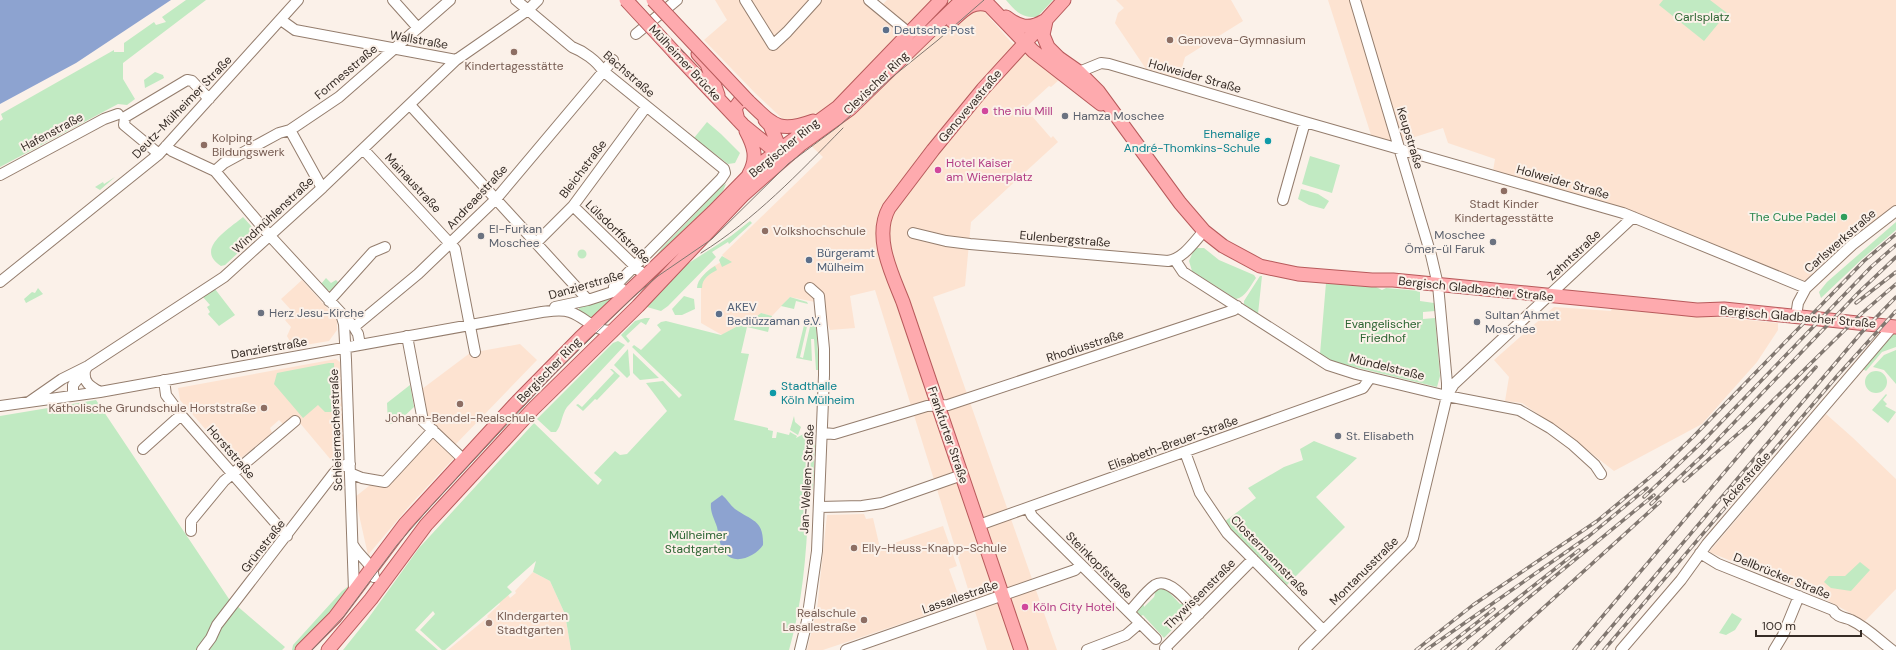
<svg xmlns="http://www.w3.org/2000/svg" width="1896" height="650" font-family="'DM Sans',sans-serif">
	<rect width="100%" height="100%" fill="#fbf1e9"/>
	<path fill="#fde3d1" d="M715,0H864L881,6L887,0H974L1011,42L1059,80L1051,87L1049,86L1025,108L1051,138L1053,136L1058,142L971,222L965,286L933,297L1057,650H987L875,290L850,296L855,328L830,330L820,303L790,297L772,316L761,313L748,324L736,327L722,335L701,323V278L711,268L726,259L722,255L823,157L755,93L704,40L727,20Z
		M1116,0H1231L1243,21L1185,57L1179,79L1146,69L1115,23L1118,13L1124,8Z
		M1328,0H1896V206L1821,265L1805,281L1642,216L1493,171L1495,159L1448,143L1443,128L1393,144L1372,138Z
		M302,280L337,319V330L329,341L293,347L287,336L291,327L285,320L291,316L289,313L291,310L281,299Z
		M1554,307L1611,311L1612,307L1778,323V330L1757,362L1702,424L1614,471L1568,435L1522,403L1505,401L1509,377L1494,360Z
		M520,344L537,360L455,445L427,419L422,389L470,353Z
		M336,359L340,362L344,444L331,460L294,416L284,425L279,420L270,428L272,433L236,462H234L180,400L178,388Z
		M1826,414L1852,437L1896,479V589L1865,621L1821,597L1709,552Z
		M432,434L456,456L411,504L368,555L355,497L374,482L387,485Z
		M864,514L866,519L873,518L880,548L943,526L957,566L949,569L959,597L964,596L965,599L950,604L948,608L823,650H807L817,609L827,515Z
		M533,572L550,581L565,614L571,650H448L488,617L487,616L500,604L498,601L507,593L510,598L516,593L515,591Z"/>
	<path fill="#c1eac2" d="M186,0H206L123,63V79L135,99L127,105L118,104L0,167V121L3,119L1,114L114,50V52H124V43L154,22L156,25L166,22L162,17Z
		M1006,0H1053L1037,17C1022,18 1015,11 1006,0Z
		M1663,0H1710L1727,13L1704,41L1659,5Z
		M155,72L163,75L164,78L145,88L144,80Z
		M707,122L721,134L740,153L735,163L728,164L694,138Z
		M1310,156L1340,165L1332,193L1302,184Z
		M115,177L100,190L95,187L103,182L104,184Z
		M726,184L723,191L711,204L652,261L662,248L723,185Z
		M1301,189L1318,194L1329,201L1324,209L1309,205L1298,199Z
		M243,217L252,227L253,239L225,265L221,266C194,249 229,229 243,217Z
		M750,221L752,223L729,244L728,242L712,252L716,257L668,306L661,311L647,307L646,305L678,270L731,236Z
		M1896,222V230L1862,259L1821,298L1819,292L1827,282Z
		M1197,248H1204L1219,260L1254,275L1256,278C1251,285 1245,298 1236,299L1192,271L1189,261L1193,252Z
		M577.5 254a4.5 4.5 0 1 1 9 0a4.5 4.5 0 1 1-9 0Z
		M722,256L732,262L722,267L719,260Z
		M715,266L717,270C710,274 702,278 702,288H697C697,279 708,270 715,266Z
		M1260,276H1262L1258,314L1244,304V301Z
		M326,278L331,283L336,280L339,283L331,291L327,290L321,284Z
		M1326,283L1376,287L1382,290L1386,288L1420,291V301L1434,303L1435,311L1423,312V319L1435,318L1440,376L1437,387L1330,361L1320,354Z
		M38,288L43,294L26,303L24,299L32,292L35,293Z
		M215,289L235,315L219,326L208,314L210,312L207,307L210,305L203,297Z
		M684,296L694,299L695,309L682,315H675L672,309Z
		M614,297L591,318L578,312L580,305Z
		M790,297L807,302L808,304L796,301L794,309L781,306Z
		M761,313L772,316L768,332L747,327L741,353L749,354L734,420L768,428V430L773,431L772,438H776L777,432L789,435L790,432L797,436L796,438L811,430V439H815L813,489L809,491C807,545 804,598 789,650H571L565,614L550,581L533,572L536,561L507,587L512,592L445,650H442L420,630L435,614L433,611L415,630L438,650H343L367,620L419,548L534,423L598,485L602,480L594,473L615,451L620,455L627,454L667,411L646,383L663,381L679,398L682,395L632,347L634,345L641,350L661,330L657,325L661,322L666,321L721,335L736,327V324H743V321L752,320Z
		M645,318H650L646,325L641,322L626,336L630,341L628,343L621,335L635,321Z
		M805,321L808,322L800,357L803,358L811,322L816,323L819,370H816L814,339H811L812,361L796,358Z
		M1894,333H1896V347L1882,352L1866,371L1863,369Z
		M618,341L625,345L567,407C561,416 562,425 556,432H551L537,419L613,343Z
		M628,349L630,375L627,378L614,365Z
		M1896,350V384L1884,370L1873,367L1884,355Z
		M633,353L659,378L640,380L633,373Z
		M329,363H334L336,412H325L318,405L303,418L274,384L277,373Z
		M610,369H612L620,376L597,400L595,399L583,411L576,405L578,404L582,407L614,373Z
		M1865 382a11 11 0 1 1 22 0a11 11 0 1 1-22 0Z
		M410,385L414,407L397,423L388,424L387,403Z
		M1886,394L1887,395L1883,400L1887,404L1885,406L1896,412L1888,423L1872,410Z
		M96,400L229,599L285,647L282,650H0V416Z
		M794,416L795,422L801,427L798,435L790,430Z
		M1314,441L1357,458L1316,497L1345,527L1286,586L1224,522L1256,498L1248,488L1284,467L1303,460L1300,449Z
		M1860,562L1870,570L1851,591L1831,588L1824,582L1829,576H1845Z
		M351,584L342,600L296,650H292L293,645L342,591Z
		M1157,587L1166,589L1180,604L1185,603L1192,612L1188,613L1164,638L1143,615L1141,616L1134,609L1143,600L1144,607L1154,597L1155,594L1152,590Z
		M1732,613L1742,619L1735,630L1726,635L1719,633Z"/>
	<path fill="#8da3d0" d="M0,0H171L76,63L0,104Z
		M722,495C727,499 730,505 735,509C752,521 764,520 763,545C756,556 735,566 725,553C719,546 719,535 717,527C714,518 710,512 711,503Z"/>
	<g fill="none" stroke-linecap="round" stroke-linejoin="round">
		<g stroke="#947d6d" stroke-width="12">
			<path id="minor" d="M393,0L418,28
				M516,0L572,47C583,51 597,61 603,71L724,169L725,173L721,179L614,287L616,291
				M745,0L773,45L787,32L816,0
				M869,0L909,33
				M281,20L295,30L456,60
				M636,34L677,0
				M1079,72L1101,63L1109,64L1305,122L1623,213L1806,288
				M410,105L588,300
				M290,130L322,188
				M166,146L172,151L215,171L270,236L354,327L358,334L360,345
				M363,149L455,249L475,352
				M159,154L124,125L125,117L187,80L192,81L209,99
				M215,171L224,163L279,133L290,130L339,97L450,0
				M0,175L104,119L118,114
				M1283,200L1305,122
				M573,206L645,276
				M913,233L946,241L970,244L1168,261C1184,258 1193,243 1204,231
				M536,243L573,206L646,107
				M1175,260L1183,272L1328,365L1356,374L1447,396L1519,410L1550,428L1573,445L1595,465L1601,474
				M0,282L159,154L298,0
				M329,301L373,252L385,247
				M555,307L588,300L622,289
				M341,314L344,324L346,360L354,590
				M1796,316L1798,303L1806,288L1852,245L1896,211
				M354,327L418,274L496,199L613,60
				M407,336L423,421L463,459
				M85,371C83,383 91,387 100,392
				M164,380L166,395L181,415L287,536
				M1448,394L1454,384L1633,217
				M73,395V385L86,369
				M29,402L62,379L88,366L224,277L322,188L456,60L528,10L538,0
				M0,406L100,392L542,312C551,311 561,309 570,312C587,318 593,331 613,331
				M823,433L834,434L927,406L948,405L1234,310L1237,306
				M143,449L181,415
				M1185,452L1200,493L1227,533L1323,630
				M350,473L362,478L385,482L433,430
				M819,507L862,506L882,503L962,475
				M1028,508L1032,516L1156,639
				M979,525L1363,388L1370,378
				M191,531V521L224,481L295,421
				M353,545C361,559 371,561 374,577
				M1700,553L1718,564L1833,610C1837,618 1845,617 1851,620C1866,627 1879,640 1892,650
				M1129,612C1137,604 1145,592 1155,585C1169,576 1190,604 1199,614
				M202,650L211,638L217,625L334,473L341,466L350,464
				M800,650L807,621L817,551L824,375V349L819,296L810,288
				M846,650L1075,570L1080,565
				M1087,650L1126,635L1140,623
				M1167,650L1165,648L1253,559
				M1304,650L1410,544L1413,538L1447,396V383L1438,285L1431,255L1355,0
				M1621,650L1681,580L1707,544L1893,326
				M1774,650L1783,635L1799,596"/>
		</g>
		<g stroke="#b85a5b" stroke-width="15">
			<path id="major" d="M984,0L1033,51L1101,104
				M1006,17C1019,27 1029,30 1044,21
				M952,21C963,11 972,0 988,5
				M1046,21L1043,35L1048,47L1059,58L1079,72L1098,91L1180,203L1204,231L1223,246L1260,266L1274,269L1298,274L1372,280H1393L1658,306L1697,310L1724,309L1896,327
				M675,53L743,125L781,156
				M698,54L707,64L718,95
				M738,120L735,108L741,100L748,101C773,124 777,134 813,121
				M765,120L770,125L783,156
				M746,131C754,146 758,158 749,174
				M302,650L335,617L405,524L518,401L580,338L713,212L759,165L838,107L941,0
				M328,650L371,599L426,525L533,409L638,306L743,195L800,145L850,109L962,0
				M1021,650L903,302C892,274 873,237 889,208L933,150L983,89L1064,0"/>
		</g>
		<use href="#minor" stroke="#fff" stroke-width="10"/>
		<use href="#major" stroke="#feaaae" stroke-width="13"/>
		<path stroke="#817770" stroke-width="1" d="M635,0L684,53
			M701,253C754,220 799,173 843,128
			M312,650L344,616L397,545L430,507L551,377L633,297L658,276L712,239L788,164L839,126L891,78L938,40L984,0"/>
		<g stroke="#817770" stroke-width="3.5">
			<path id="rail" d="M1856,303L1896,272
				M1684,481L1749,424L1861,314L1896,284
				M1644,497L1701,443L1871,267L1896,245
				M1651,504L1704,454L1859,292L1896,257
				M1416,650L1473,605L1597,521L1660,469L1693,437L1864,261L1896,234
				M1426,650L1589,536L1647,488
				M1442,650L1494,609
				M1452,650L1579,550
				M1469,650L1521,604L1654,495
				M1497,650L1660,502
				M1574,650L1784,402L1816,367
				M1592,650L1861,333L1896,297
				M1604,650L1837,376L1896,311"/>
		</g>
		<use href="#rail" stroke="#fbf1e9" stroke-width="2" stroke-dasharray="6" stroke-linecap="butt"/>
		<g stroke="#b85a5b" stroke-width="15" stroke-linecap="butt">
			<path id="major-bridge" d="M626,0L675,53
				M653,0L748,101"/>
		</g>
		<use href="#major-bridge" stroke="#feaaae" stroke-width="13"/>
	</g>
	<g fill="#5c6f8a" stroke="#fbf1e9" stroke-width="1.5">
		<circle cx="886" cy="30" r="4"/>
		<circle cx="809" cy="260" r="4"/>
		<circle cx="719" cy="314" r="4"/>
	</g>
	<g fill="#8d6e63" stroke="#fbf1e9" stroke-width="1.5">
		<circle cx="1170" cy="40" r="4"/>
		<circle cx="514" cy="52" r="4"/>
		<circle cx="204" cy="145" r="4"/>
		<circle cx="1504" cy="191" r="4"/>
		<circle cx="765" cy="231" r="4"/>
		<circle cx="460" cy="404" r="4"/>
		<circle cx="264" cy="408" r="4"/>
		<circle cx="854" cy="548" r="4"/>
		<circle cx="864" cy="620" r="4"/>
		<circle cx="489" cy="623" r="4"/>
	</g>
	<g fill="#d1479c" stroke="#fbf1e9" stroke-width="1.5">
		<circle cx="985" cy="111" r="4"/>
		<circle cx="938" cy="170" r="4"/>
		<circle cx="1025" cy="607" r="4"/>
	</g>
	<g fill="#6b7280" stroke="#fbf1e9" stroke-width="1.5">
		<circle cx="1065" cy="116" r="4"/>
		<circle cx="481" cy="236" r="4"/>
		<circle cx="1493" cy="242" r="4"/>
		<circle cx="261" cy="313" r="4"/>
		<circle cx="1477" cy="322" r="4"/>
		<circle cx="1338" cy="436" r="4"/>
	</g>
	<g fill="#0f9aa8" stroke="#fbf1e9" stroke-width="1.5">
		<circle cx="1268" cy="141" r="4"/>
		<circle cx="773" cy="393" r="4"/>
	</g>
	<circle fill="#2e9e5b" stroke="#fbf1e9" stroke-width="1.5" cx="1844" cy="217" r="4"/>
	<g text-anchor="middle" stroke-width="4" stroke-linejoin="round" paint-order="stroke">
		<g font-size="12" fill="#2c6432" stroke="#fbf1e9">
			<text x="1702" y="21">Carlsplatz</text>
			<text x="1383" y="328">Evangelischer<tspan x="1383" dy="14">Friedhof</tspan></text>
			<text x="698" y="539">Mülheimer<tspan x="698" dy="14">Stadtgarten</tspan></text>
		</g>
		<g font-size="12" fill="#4e5e75" stroke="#fbf1e9" text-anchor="start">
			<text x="894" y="34">Deutsche Post</text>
			<text x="817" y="257">Bürgeramt<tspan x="817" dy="14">Mülheim</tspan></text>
			<text x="727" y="311">AKEV<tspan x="727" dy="14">Bediüzzaman e.V.</tspan></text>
		</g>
		<g font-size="12" fill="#362c26" stroke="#fbf1e9">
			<text transform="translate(419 40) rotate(10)" y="4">Wallstraße</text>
			<text transform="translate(685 63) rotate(47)" y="4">Mülheimer Brücke</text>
			<text transform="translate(346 72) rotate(-40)" y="4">Formesstraße</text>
			<text transform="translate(629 74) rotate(41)" y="4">Bachstraße</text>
			<text transform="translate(1195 76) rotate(16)" y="4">Holweider Straße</text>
			<text transform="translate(876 83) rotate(-44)" y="4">Clevischer Ring</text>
			<text transform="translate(970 106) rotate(-50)" y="4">Genovevastraße</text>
			<text transform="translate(182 107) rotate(-46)" y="4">Deutz-Mülheimer Straße</text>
			<text transform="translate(52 132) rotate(-28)" y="4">Hafenstraße</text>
			<text transform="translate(1410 138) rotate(73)" y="4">Keupstraße</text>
			<text transform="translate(784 148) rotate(-39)" y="4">Bergischer Ring</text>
			<text transform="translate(583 169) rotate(-53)" y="4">Bleichstraße</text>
			<text transform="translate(1563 182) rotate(16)" y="4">Holweider Straße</text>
			<text transform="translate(413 183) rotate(47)" y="4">Mainaustraße</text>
			<text transform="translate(477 197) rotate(-47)" y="4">Andreaestraße</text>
			<text transform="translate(273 215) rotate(-43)" y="4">Windmühlenstraße</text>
			<text transform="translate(618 232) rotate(44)" y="4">Lülsdorffstraße</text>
			<text transform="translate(1065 239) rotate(5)" y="4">Eulenbergstraße</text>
			<text transform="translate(1840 241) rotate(-41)" y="4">Carlswerkstraße</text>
			<text transform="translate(1574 255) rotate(-43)" y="4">Zehntstraße</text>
			<text transform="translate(586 285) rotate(-16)" y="4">Danzierstraße</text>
			<text transform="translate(1476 289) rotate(6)" y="4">Bergisch Gladbacher Straße</text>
			<text transform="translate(1798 317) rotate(5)" y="4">Bergisch Gladbacher Straße</text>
			<text transform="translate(1085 346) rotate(-18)" y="4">Rhodiusstraße</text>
			<text transform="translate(269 348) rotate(-10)" y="4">Danzierstraße</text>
			<text transform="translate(1387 367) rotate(14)" y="4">Mündelstraße</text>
			<text transform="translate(549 370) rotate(-46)" y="4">Bergischer Ring</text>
			<text transform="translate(336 430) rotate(-92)" y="4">Schleiermacherstraße</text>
			<text transform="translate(948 435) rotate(71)" y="4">Frankfurter Straße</text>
			<text transform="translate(1173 443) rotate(-20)" y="4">Elisabeth-Breuer-Straße</text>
			<text transform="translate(231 452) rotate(49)" y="4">Horststraße</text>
			<text transform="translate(807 479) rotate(-87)" y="4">Jan-Wellem-Straße</text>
			<text transform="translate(1746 479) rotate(-49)" y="4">Ackerstraße</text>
			<text transform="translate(263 546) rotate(-52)" y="4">Grünstraße</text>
			<text transform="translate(1270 556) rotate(46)" y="4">Clostermannstraße</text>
			<text transform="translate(1099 565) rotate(45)" y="4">Steinkopfstraße</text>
			<text transform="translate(1364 571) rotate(-45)" y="4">Montanusstraße</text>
			<text transform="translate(1782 576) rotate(22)" y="4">Dellbrücker Straße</text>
			<text transform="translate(1200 594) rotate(-45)" y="4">Thywissenstraße</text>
			<text transform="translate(960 597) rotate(-19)" y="4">Lassallestraße</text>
		</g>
		<g font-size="12" fill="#785e54" stroke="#fbf1e9" text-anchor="start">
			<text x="1178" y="44">Genoveva-Gymnasium</text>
			<text x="514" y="70" text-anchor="middle">Kindertagesstätte</text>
			<text x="212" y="142">Kolping<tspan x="212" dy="14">Bildungswerk</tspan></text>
			<text x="1504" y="208" text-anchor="middle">Stadt Kinder<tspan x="1504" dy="14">Kindertagesstätte</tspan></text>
			<text x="773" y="235">Volkshochschule</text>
			<text x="256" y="412" text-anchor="end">Katholische Grundschule Horststraße</text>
			<text x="460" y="422" text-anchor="middle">Johann-Bendel-Realschule</text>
			<text x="862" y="552">Elly-Heuss-Knapp-Schule</text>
			<text x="856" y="617" text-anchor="end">Realschule<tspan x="856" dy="14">Lasallestraße</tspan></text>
			<text x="497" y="620">KIndergarten<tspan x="497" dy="14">Stadtgarten</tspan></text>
		</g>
		<g font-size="12" fill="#b23c85" stroke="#fbf1e9" text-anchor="start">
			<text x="993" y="115">the niu Mill</text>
			<text x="946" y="167">Hotel Kaiser<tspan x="946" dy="14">am Wienerplatz</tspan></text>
			<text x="1033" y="611">Köln City Hotel</text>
		</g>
		<g font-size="12" fill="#5b616d" stroke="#fbf1e9" text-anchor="start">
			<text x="1073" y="120">Hamza Moschee</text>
			<text x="489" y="233">El-Furkan<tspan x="489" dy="14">Moschee</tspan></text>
			<text x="1485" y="239" text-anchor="end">Moschee<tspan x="1485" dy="14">Ömer-ül Faruk</tspan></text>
			<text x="269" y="317">Herz Jesu-Kirche</text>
			<text x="1485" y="319">Sultan Ahmet<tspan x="1485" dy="14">Moschee</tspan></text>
			<text x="1346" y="440">St. Elisabeth</text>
		</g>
		<g font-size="12" fill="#0d838f" stroke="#fbf1e9" text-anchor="end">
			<text x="1260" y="138">Ehemalige<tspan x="1260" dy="14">André-Thomkins-Schule</tspan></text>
			<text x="781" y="390" text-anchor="start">Stadthalle<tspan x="781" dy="14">Köln Mülheim</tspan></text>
		</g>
		<g font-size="12" fill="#27864d" stroke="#fbf1e9" text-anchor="end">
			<text x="1836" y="221">The Cube Padel</text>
		</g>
	</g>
	<path d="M1756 630v6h105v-6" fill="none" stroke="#362c26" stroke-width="2"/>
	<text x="1762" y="630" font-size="12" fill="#362c26" stroke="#fbf1e9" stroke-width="3" paint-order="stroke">100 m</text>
</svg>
